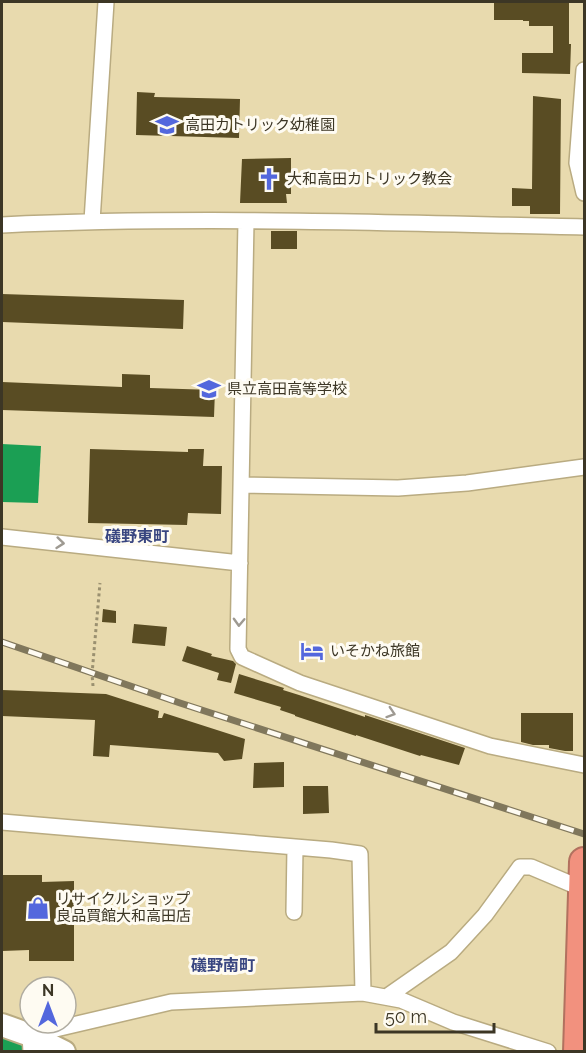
<svg xmlns="http://www.w3.org/2000/svg" width="586" height="1053" font-family="Raleway,'Noto Sans JP',sans-serif">
	<rect width="100%" height="100%" fill="#e8daae"/>
	<path fill="#1b9f54" d="M2,444L41,446L38,503L2,502Z"/>
	<g fill="none" stroke-linecap="round" stroke-linejoin="round">
		<path stroke="#1b9f54" stroke-width="28" d="M2,1043L19,1052"/>
	</g>
	<path fill="#594c23" d="M494,2H569V44H571L570,74L522,73V53H553V26H529V21H523V20H494Z
		M137,92L155,93L154,97L240,99L239,138L136,135Z
		M533,96L561,99L560,214H530V206H512V188L532,189Z
		M291,158V194H286L287,203H240L242,159Z
		M271,231H297V249H271Z
		M2,294L184,300L183,329L2,322Z
		M122,374L150,375V388L215,390L214,417L2,410V382L122,387Z
		M90,449L188,452V449H204L203,466H222L221,514L188,513L187,525L88,523Z
		M103,609L116,611V623L102,622Z
		M134,624L167,627L165,646L132,643Z
		M187,646L212,654L211,656L233,661L236,664L231,683L217,680L219,673L182,661Z
		M239,674L284,688L283,690L299,695L365,717V715L465,748L459,765L421,755L420,756L356,735V736L295,716V715L280,710L281,707L234,693Z
		M2,690L106,694L159,711L158,718H162L164,713L245,739L242,759L224,761L218,753L110,745L109,757L93,756L95,720L2,716Z
		M521,713H573V751H565L549,748V745H533L521,742Z
		M284,762V787L253,788L254,763Z
		M303,786H328L329,813L303,814Z
		M2,875H42V882L74,881V961H29V950L2,951Z"/>
	<g fill="none" stroke-linecap="round" stroke-linejoin="round">
		<g stroke="#b9ab81" stroke-width="18">
			<path id="street" d="M584,70L577,163L584,193
				M92,221L106,2
				M246,221L238,649L242,657L300,683L490,746L584,765
				M2,225C196,216 390,223 584,227
				M242,485L398,488L467,483L584,467
				M2,537L240,563
				M2,822L331,850L360,854L363,993
				M294,912L295,847
				M388,996L451,952L485,915L520,867H531L583,889
				M31,1052L30,1035L171,1002L363,993L401,1000L453,1022L548,1052"/>
		</g>
		<g stroke="#b9ab81" stroke-width="26">
			<path id="secondary" d="M2,1025L30,1035L64,1052"/>
		</g>
		<g stroke="#b2715f" stroke-width="32">
			<path id="highway" d="M578,1052L584,862"/>
		</g>
		<path stroke="#9a9070" stroke-width="3" stroke-dasharray="3 3" stroke-linecap="butt" d="M93,686L92,674L100,583"/>
		<use href="#street" stroke="#fff" stroke-width="15"/>
		<use href="#secondary" stroke="#fff" stroke-width="22"/>
		<use href="#highway" stroke="#f2917e" stroke-width="28"/>
		<g stroke="#80775c" stroke-width="7">
			<path id="rail" d="M2,642L180,703L584,834"/>
		</g>
		<use href="#rail" stroke="#fefbf2" stroke-width="4.5" stroke-dasharray="14" stroke-linecap="butt"/>
	</g>
	<defs><path id="oneway-chevron" d="M-2-3.5L2.5 0L-2 3.5" fill="none" stroke-width="1.6" stroke-linecap="round" stroke-linejoin="round" transform="scale(1.5)"/></defs>
	<g stroke="#9e9a92">
		<use href="#oneway-chevron" transform="translate(60 543) rotate(6)"/>
		<use href="#oneway-chevron" transform="translate(239 622) rotate(92)"/>
		<use href="#oneway-chevron" transform="translate(391 713) rotate(18)"/>
	</g>
	<defs>
		<g id="school-bare" transform="scale(1.8)"><path d="M0-5L7-2L0 1L-7-2ZM-4 1L0 2.5L4 1V4Q0 6-4 4Z" fill="#5367dd" stroke="#fefbf2" stroke-width="2.5" paint-order="stroke"/></g>
		<g id="church-bare" transform="scale(1.8)"><path d="M-1.2-6h2.4v3.5h3.3v2.4h-3.3V6h-2.4V-.1h-3.3v-2.4h3.3Z" fill="#5367dd" stroke="#fefbf2" stroke-width="2.5" paint-order="stroke"/></g>
		<g id="hotel-bare" transform="scale(1.8)"><path d="M-6-4.5h1.5V1H6V5H4.5V3h-9V5H-6ZM-4 0a1.8 1.8 0 1 1 3.6 0ZM.5 0V-2.5h3Q6-2.5 6 0Z" fill="#5367dd" stroke="#fefbf2" stroke-width="2.5" paint-order="stroke"/></g>
		<g id="shop-bare" transform="scale(1.8)"><path d="M-5-2.5h2.3a2.7 3.5 0 0 1 5.4 0H5L5.5 6h-11ZM-1.5-2.5h3a1.5 2.3 0 0 0-3 0Z" fill="#5367dd" stroke="#fefbf2" stroke-width="2.5" paint-order="stroke"/></g>
	</defs>
	<g fill-rule="evenodd">
		<use href="#school-bare" x="167" y="125"/>
		<use href="#church-bare" x="269" y="179"/>
		<use href="#school-bare" x="209" y="389"/>
		<use href="#hotel-bare" x="312" y="651"/>
		<use href="#shop-bare" x="38" y="908"/>
	</g>
	<g text-anchor="middle" stroke-width="6" stroke-linejoin="round" paint-order="stroke">
		<g font-size="15" fill="#3c3625" stroke="#fefbf2" text-anchor="start">
			<text x="185" y="130">高田カトリック幼稚園</text>
			<text x="287" y="184">大和高田カトリック教会</text>
			<text x="227" y="394">県立高田高等学校</text>
			<text x="330" y="656">いそかね旅館</text>
			<text x="56" y="904">リサイクルショップ<tspan x="56" dy="17">良品買館大和高田店</tspan></text>
		</g>
		<g font-size="16" font-weight="bold" fill="#384580" stroke="#fefbf2">
			<text x="137" y="542">礒野東町</text>
			<text x="223" y="971">礒野南町</text>
		</g>
	</g>
	<rect width="586" height="1053" fill="none" stroke="#3c3625" stroke-width="6"/>
	<g transform="translate(48 1005)"><circle r="28" fill="#fefbf2" stroke="#b0aca0" stroke-width="1.5"/>
	<path d="M0-4.5L10 22L0 15L-10 22Z" fill="#5367dd"/>
	<text y="-9" font-size="16" font-weight="bold" text-anchor="middle" fill="#3c3625">N</text>
	</g>
	<path d="M376 1023v9h118v-9" fill="none" stroke="#3c3625" stroke-width="3"/>
	<text x="385" y="1023" font-size="18" fill="#3c3625" stroke="#fefbf2" stroke-width="4.5" paint-order="stroke">50 m</text>
</svg>
